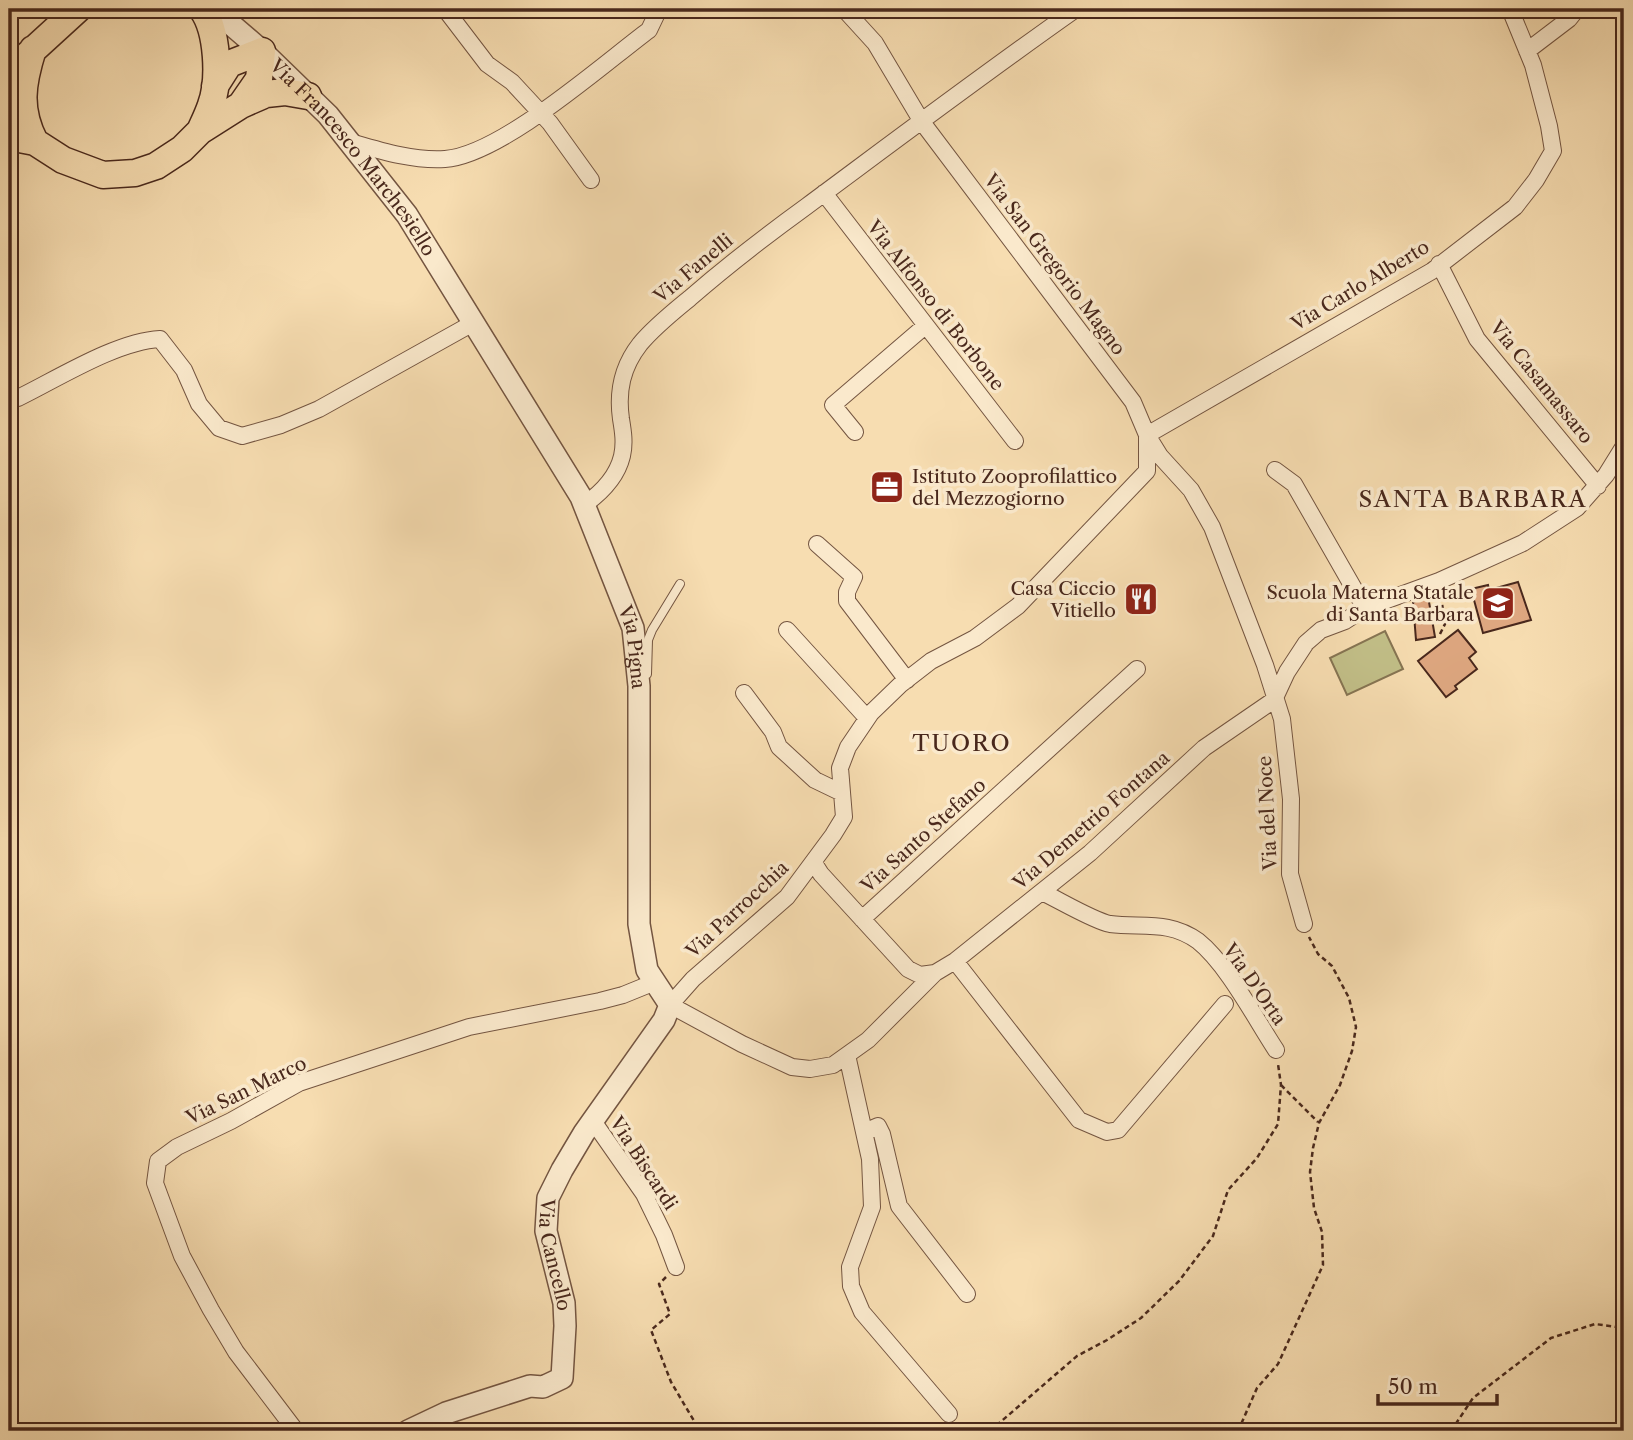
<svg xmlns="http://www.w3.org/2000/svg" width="1633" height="1440" font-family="'Libre Caslon Text',serif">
	<rect width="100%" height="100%" fill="#f7ddb1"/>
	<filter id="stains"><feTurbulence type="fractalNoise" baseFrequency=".00286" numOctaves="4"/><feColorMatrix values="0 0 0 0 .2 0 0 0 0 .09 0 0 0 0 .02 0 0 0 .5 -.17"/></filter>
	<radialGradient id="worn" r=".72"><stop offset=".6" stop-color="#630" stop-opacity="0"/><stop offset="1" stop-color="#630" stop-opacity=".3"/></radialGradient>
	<path fill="#c2bf88" stroke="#867452" stroke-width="2" d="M1385,631L1403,669L1347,695L1330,658Z"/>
	<path fill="#dea780" stroke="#49281c" stroke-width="2" d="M1518,582L1531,620L1483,633L1471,589L1488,585L1489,590Z
		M1428,596L1435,637L1416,640L1413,602Z
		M1458,630L1476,652L1469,658L1477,669L1455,686L1457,689L1446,697L1418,661Z"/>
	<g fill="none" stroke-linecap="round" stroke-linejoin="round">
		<g stroke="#745541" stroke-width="10">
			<path id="service" d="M647,674L648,640L652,630L680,584"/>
		</g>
		<g stroke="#745541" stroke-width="18">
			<path id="minor" d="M445,9L487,64L512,82L550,123L591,180
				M844,9L875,43L922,122L1133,402L1147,435L1160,456L1191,490L1212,527L1265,665L1282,719L1291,799L1290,874L1304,924
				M1527,51L1569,19L1577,9
				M350,142C381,151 413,161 445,159C501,155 602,65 649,30L659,9
				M824,193L1015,441
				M1439,264L1477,339L1598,486
				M9,400L18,398C57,379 117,341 160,339L184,370L199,404L219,428L242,436L281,425L319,409L475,322
				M855,432L833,405L925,326
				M1147,435V471L1018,606L975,638L931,661L900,685L871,713L848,747L840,768L844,817L833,835L787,897L693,979L670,1005L742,1044L792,1067L810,1069L833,1065L868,1040L935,973L955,961L1090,853L1204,748L1274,700
				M1147,435L1432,271L1515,207L1536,180L1553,151L1549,126L1533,65L1510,9
				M1275,470L1294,484L1365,608
				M584,505C601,493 617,477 622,456C625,443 623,431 621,419C617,391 622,367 640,344C654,327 673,312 690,298C728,265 767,235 807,206C896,140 985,73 1076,9
				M817,544L854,577L847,592V601L907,680
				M787,630L867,718
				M744,693L773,732L779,747L815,780L842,793
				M1274,700L1287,672L1306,643L1321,630L1345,621L1365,608L1439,581L1523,543L1577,508L1606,475L1624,446
				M814,863L821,874L908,969L920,975L935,973
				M1042,892C1059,900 1094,921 1110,924C1142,928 1169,920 1198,941C1227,964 1255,1018 1276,1050
				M862,919L1137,669
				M955,961L1079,1120L1107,1132L1118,1130L1225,1004
				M847,1055L870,1159L872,1207L850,1267L851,1286L862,1312L949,1414
				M593,1121L644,1194L664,1235L676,1267
				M864,1132L878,1126L882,1134L899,1206L967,1294
				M296,1431L236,1352L211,1310L182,1256L155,1183L158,1161L177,1147L231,1121L299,1083L469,1027L600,1001L623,995L655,982"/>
		</g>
		<g stroke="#745541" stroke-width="24">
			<g id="tertiary">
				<path id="s1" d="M213,9L262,51L328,115L407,215L581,497L633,628L639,686V924L647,970L670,1005L664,1020L584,1133L562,1170L548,1198L546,1231L564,1303L565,1326L562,1378L543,1387L530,1386L446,1413L408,1431"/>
			</g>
		</g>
		<g stroke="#49281c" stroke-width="29">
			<path id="trunk" d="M33,49C22,84 18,109 35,142
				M20,62L78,9
				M215,86L229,64L262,51L259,79L241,105
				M200,131C204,122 208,114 211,105C220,80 218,31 202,9
				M9,137L35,142L63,160L103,175L135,173L156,166L182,149L200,131L241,105L266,94L285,92L308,96"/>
		</g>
		<path stroke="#49281c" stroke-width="2.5" stroke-dasharray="5 3.5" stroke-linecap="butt" d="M1440,634L1445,624L1441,597
			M1281,1085L1318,1122
			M666,1277L659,1284L670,1314L651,1330L671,1382L700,1431
			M990,1431L1077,1356L1107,1340L1141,1318L1179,1281L1213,1236L1228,1190L1257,1158L1278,1124L1281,1085L1278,1064
			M1238,1431L1257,1388L1278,1364L1323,1265L1322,1232L1314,1208L1310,1172L1313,1148L1319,1123L1340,1085L1352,1051L1356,1027L1349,998L1332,966L1318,954L1309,937
			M1451,1431L1473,1398L1551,1338L1595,1324L1624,1328"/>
		<use href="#service" stroke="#fae9cc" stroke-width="8"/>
		<use href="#minor" stroke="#fae9cc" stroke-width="16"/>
		<use href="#tertiary" stroke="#fae9cc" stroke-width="21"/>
		<use href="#trunk" stroke="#f7ddb1" stroke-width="26"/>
	</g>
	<defs>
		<g id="office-square" transform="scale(1.75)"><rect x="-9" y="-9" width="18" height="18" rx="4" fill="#8f2418" stroke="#fae9cc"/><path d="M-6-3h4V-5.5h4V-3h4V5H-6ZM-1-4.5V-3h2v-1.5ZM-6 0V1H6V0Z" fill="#fff"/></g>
		<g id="restaurant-square" transform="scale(1.75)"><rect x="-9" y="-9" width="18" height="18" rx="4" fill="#8f2418" stroke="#fae9cc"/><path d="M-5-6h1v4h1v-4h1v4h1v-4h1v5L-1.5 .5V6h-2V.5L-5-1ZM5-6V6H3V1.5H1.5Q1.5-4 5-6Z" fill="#fff"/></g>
		<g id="school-square" transform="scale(1.75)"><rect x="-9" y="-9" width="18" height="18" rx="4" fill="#8f2418" stroke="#fae9cc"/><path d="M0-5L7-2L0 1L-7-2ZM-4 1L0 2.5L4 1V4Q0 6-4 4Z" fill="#fff"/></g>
	</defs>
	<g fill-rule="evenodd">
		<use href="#office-square" x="887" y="487"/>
		<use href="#restaurant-square" x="1141" y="599"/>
		<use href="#school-square" x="1498" y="603"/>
	</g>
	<g text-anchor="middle" stroke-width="7" stroke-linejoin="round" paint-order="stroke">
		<g font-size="19" fill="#49281c" stroke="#fae9cc">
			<text dy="7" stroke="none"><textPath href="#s1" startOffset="205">Via Francesco Marchesiello</textPath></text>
			<text transform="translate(1055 264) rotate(53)" y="7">Via San Gregorio Magno</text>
			<text transform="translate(693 268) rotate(-40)" y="7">Via Fanelli</text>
			<text transform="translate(1360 285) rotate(-31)" y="7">Via Carlo Alberto</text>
			<text transform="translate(936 305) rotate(52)" y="7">Via Alfonso di Borbone</text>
			<text transform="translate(1542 382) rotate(51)" y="7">Via Casamassaro</text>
			<text dy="7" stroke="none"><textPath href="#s1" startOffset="775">Via Pigna</textPath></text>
			<text transform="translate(1267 813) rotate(-93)" y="7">Via del Noce</text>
			<text transform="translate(1091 820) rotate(-41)" y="7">Via Demetrio Fontana</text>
			<text transform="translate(923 835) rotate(-42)" y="7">Via Santo Stefano</text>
			<text transform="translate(737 909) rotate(-43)" y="7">Via Parrocchia</text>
			<text transform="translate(1255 984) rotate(55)" y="7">Via D'Orta</text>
			<text transform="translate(246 1090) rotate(-26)" y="7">Via San Marco</text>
			<text transform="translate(644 1163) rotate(57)" y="7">Via Biscardi</text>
			<text dy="7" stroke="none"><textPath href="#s1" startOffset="1428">Via Cancello</textPath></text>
		</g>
		<g font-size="19" fill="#49281c" stroke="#fae9cc" text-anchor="end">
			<text x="912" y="483" text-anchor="start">Istituto Zooprofilattico<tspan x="912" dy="22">del Mezzogiorno</tspan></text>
			<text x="1116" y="595">Casa Ciccio<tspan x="1116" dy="22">Vitiello</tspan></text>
			<text x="1474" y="599">Scuola Materna Statale<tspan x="1474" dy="22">di Santa Barbara</tspan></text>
		</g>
		<g font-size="23" letter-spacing="2" fill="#49281c" stroke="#fae9cc">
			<text x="1473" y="507">SANTA BARBARA</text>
			<text x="962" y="751">TUORO</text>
		</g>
	</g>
	<rect width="1633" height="1440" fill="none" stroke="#f7ddb1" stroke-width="35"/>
	<rect x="10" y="10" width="1612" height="1419" fill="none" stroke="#49281c" stroke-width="3.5"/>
	<rect x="18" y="18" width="1598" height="1405" fill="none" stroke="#49281c" stroke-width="2"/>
	<path d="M1378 1394v10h119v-10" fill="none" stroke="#49281c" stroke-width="3.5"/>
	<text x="1388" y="1394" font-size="21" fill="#49281c" stroke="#fae9cc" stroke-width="5" paint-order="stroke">50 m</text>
	<rect width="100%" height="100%" filter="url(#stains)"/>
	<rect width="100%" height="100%" fill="url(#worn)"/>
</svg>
